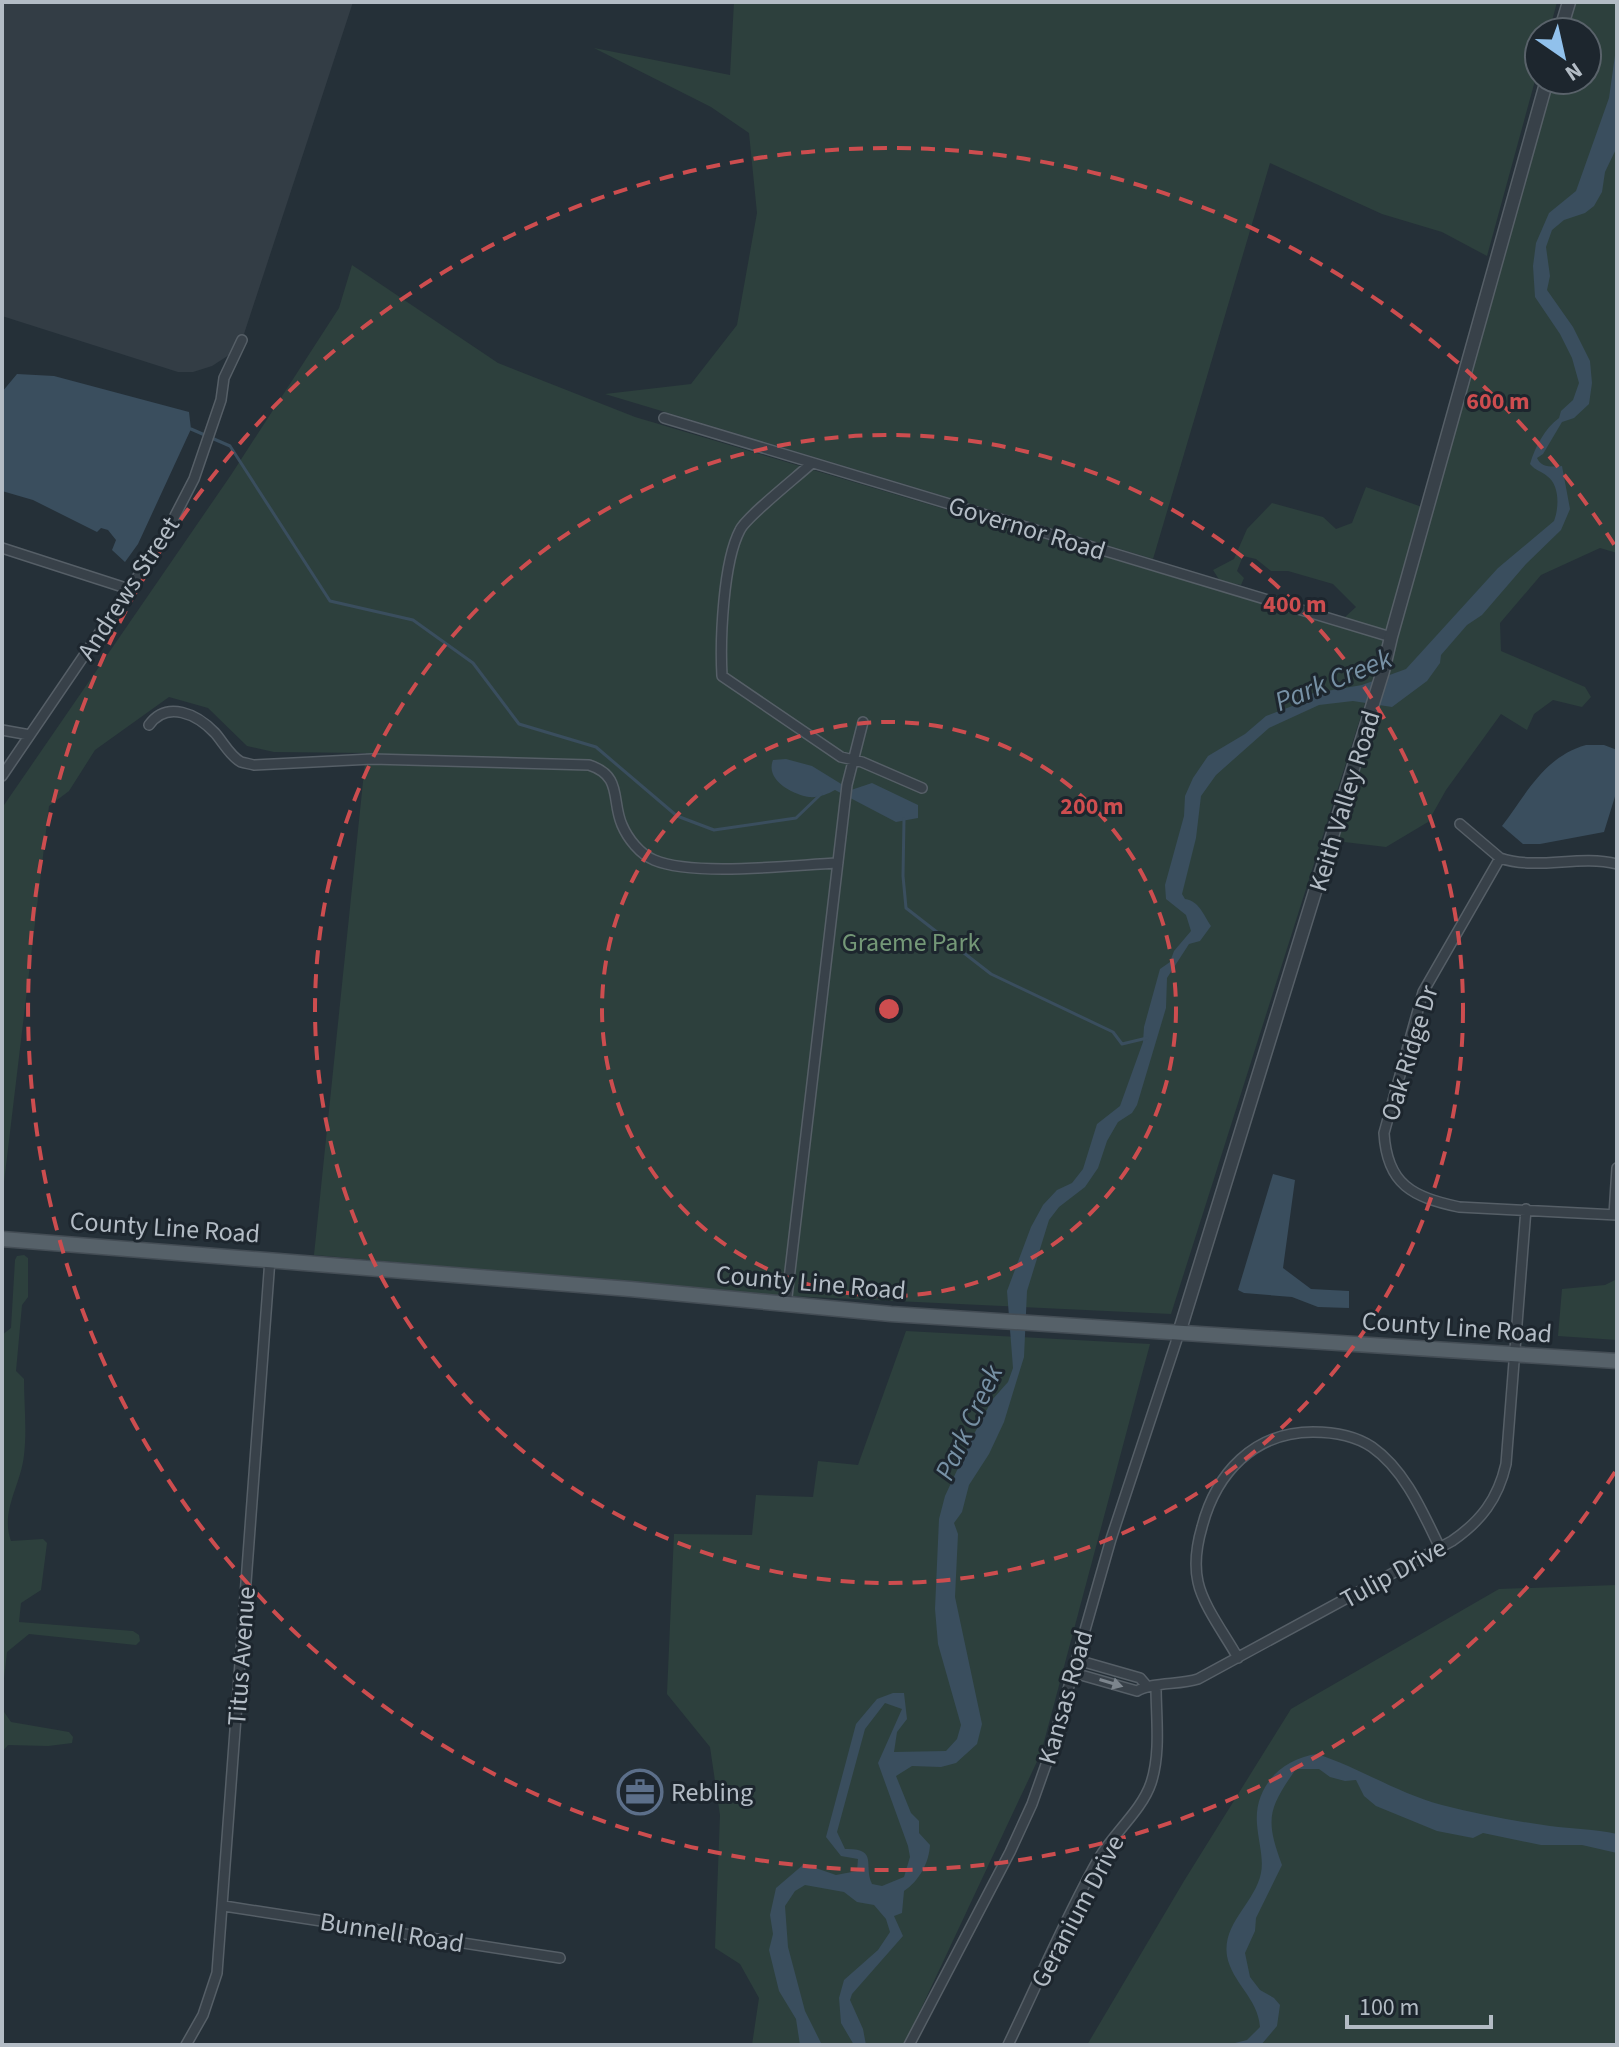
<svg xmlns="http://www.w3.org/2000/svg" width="1619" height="2047" font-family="'Source Sans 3',sans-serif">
	<rect width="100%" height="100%" fill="#253038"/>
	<path fill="#333d45" d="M2,2H353L242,340L229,355L212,366L193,372H178L2,316Z"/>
	<path fill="#2d403d" d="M734,2H1557L1549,32H1539V66L1487,256L1442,232L1382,214L1270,163L1153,559L605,394L691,384L737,325L757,213L749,133L711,107L594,48L730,75Z
		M1567,2H1617V553L1600,548L1541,575L1500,623L1501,651L1585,687L1591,697L1582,707L1553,700L1534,714L1527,730L1501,714L1446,790L1428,822L1386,847L1336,841L1546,80H1587V32H1559Z
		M352,265L498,363L635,417L1385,640L1171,1314L789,1296L314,1255L366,753L274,752L247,746L208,708L169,697L95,750L69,791L49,806L2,1199V808L231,475L339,308Z
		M1366,487L1422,507L1388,632L1344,618L1356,607L1333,584L1288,571H1271L1256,559L1243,556L1237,571L1244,578L1241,585L1220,581L1213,570L1234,559L1247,529L1272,503L1323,517L1336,529L1352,523Z
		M24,1255L28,1258V1297L22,1305L16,1371L24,1379C24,1404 27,1431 24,1455C21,1485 0,1511 11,1541L43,1539L47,1543L41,1590L21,1603L19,1622L133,1631L139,1635L140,1641L136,1645L29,1634L7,1652L2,1696V1335L11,1328L15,1260L17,1256Z
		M1617,1279V1340L1558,1336L1562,1289L1605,1285Z
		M906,1331L1150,1344L1041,1753L904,2045H752L759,1998L740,1964L715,1948L720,1815L710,1747L667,1694L674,1534L752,1535L756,1495L813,1497L818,1461L858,1465Z
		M1617,1585V2045H1087L1184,1881L1291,1709L1499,1589Z
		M2,1709L11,1722L69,1732L73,1737L72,1743L48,1746L8,1745L2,1752Z"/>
	<path fill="#3a4e5e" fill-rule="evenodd" d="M1617,41V147L1605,172L1602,192L1594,206L1585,213L1564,220L1552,230L1546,247L1550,276L1547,290L1573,327L1590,361L1592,383L1589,404L1574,418L1562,422L1543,454L1537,458C1541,468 1553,467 1562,466L1570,509L1561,530L1526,564L1482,615L1467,625L1441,655L1440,663L1427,681L1392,707L1353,701L1319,705L1269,728L1216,775L1201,796L1196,838L1182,894L1185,899C1199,901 1203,914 1211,926L1200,941L1189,944L1167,978L1166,1008L1137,1105L1132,1113L1118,1122L1107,1141L1098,1168L1085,1187L1059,1207L1049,1220L1027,1291L1024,1357L1015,1386L1004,1422L989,1454L969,1485L962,1512L954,1523L958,1534L955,1597L982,1724L977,1744L956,1763L941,1767L912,1766L896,1776L911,1813L919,1821V1833L930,1845C929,1863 919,1881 904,1891L902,1913L894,1916L903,1936L852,1994L850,2000L863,2029L866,2045H854L841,2023L839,1998L844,1980L878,1950L890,1932L886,1919L874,1905L857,1902L844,1892L805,1885L795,1891L785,1906L788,1947L805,2011L822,2045H800L796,2019L779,1991L769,1950L773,1934L770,1915L776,1888L804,1864L836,1875L857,1871L858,1859L841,1856L826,1837L856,1724L877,1699L893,1693H904L907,1719L897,1732L894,1752L946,1751L957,1739L961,1725L938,1644L935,1609L939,1519L945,1496L973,1436L992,1400L1008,1382L1013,1368L1007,1291L1031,1227L1043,1205L1057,1190L1072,1183L1083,1169L1097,1124L1120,1106L1143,1042L1144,1027L1160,969L1170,962L1174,951L1191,931L1186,915L1166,899L1165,885L1184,816L1185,796L1193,778L1208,756L1245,734L1266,716L1295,705L1309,694L1362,685L1406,669L1498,568L1554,521C1559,508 1560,485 1547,476C1541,471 1536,471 1530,464C1535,447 1545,428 1559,418L1561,411L1573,400L1579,383L1572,358L1560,334L1535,297L1533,266L1536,243L1549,213L1576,191L1609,98ZM885,1703L902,1709L878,1763L908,1846L910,1857L904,1877L882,1886L872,1884C863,1865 879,1848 845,1849L837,1832L865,1729Z
		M17,374L54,376L189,412L191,429L138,544L125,562L112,550L116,540L108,530L101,528L97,532L33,500L2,491V392Z
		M1586,745H1604L1617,750V790L1604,832L1540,844H1523L1502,826C1527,793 1544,757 1586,745Z
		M786,759L812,766L851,790L872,783L918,805V818L896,822L835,790C828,794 818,798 809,797C792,794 765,780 773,760Z
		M1273,1174L1295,1180L1283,1268L1311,1289L1349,1291V1308L1318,1307L1292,1297L1244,1293L1238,1290Z
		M1317,1754C1360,1768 1397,1793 1442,1805C1476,1814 1514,1821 1550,1826C1573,1829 1594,1829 1617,1834V1853L1582,1845H1541L1483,1833L1473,1838L1437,1831L1376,1806L1364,1796L1356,1780L1345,1781L1330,1777L1319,1769H1296C1268,1809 1265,1819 1282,1865L1256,1918L1255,1931L1245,1953L1250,1977L1260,1990L1274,1998L1280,2005L1277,2026L1261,2045H1227L1247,2040L1260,2027C1258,1998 1232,1983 1227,1956C1222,1923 1255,1903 1261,1873C1264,1858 1258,1840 1257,1824C1254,1787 1281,1759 1317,1754Z"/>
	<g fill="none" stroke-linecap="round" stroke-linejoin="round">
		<path stroke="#3a4e5e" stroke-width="3" d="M191,429L230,446L330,601L413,620L473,663L519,724L596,747L677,816L714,830L796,818L821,794
			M904,819L903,876L906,908L991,974L1113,1032L1122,1044L1147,1038"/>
		<g stroke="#565f67" stroke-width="12">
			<path id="minor" d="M664,418L1391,637
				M812,463C798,476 746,517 740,530C723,562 720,640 722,676L841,757L862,762L922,788
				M2,548L129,589
				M149,725C167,700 197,714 215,733C223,742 230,756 241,762C245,763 250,764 254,765L372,759L589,765C623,776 611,800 622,825C628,839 640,854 654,860C694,877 792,865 838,863
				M2,730L30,735
				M2,776L162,541L194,479L221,400L224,378L242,340
				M1460,824L1500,858L1423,992L1384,1133C1387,1185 1413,1197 1459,1207L1617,1215
				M1500,858C1539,871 1578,854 1617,864
				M1614,1215L1617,1168
				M786,1305L847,785L863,722
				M1238,1658C1226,1636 1203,1606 1198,1582C1194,1564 1197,1544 1202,1527C1216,1473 1254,1432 1313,1432C1334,1432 1354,1435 1372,1447C1405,1470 1423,1513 1440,1548
				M1077,1660L1140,1678L1146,1685
				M1074,1673L1137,1691C1152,1682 1179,1685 1198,1679L1452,1541C1481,1521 1498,1499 1506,1464L1526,1209
				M224,1906L560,1958
				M186,2045L203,2015L217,1973L270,1259
				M909,2045L1010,1852L1032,1804L1049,1756L1111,1539L1179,1333
				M1008,2045C1038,1983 1065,1918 1099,1858C1114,1833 1142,1810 1151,1783C1161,1753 1156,1717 1156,1686"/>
		</g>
		<g stroke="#565f67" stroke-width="15">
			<path id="tertiary" d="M1560,32L1569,2
				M1179,1333L1383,671L1391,637L1547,80"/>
		</g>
		<g stroke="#444d55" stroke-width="17">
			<path id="primary" d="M2,1239L630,1289L891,1314L1617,1361"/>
		</g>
		<use href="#minor" stroke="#384149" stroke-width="9"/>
		<use href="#tertiary" stroke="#384149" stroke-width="12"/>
		<use href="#primary" stroke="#566169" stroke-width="14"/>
	</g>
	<defs><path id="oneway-solid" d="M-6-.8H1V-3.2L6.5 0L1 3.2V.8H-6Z" transform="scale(2)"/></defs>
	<use fill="#7c858d" href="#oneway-solid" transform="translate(1111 1683) rotate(17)"/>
	<g fill="none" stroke="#cd4d4f" stroke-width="4" stroke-dasharray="14 10">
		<circle cx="889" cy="1009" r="287"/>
		<circle cx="889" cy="1009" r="574"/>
		<path d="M1615 1472A861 861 0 1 1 1615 546"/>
	</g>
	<defs>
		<g id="office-ring" transform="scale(2.3)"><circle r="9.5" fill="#1d262e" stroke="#5c6f8a" stroke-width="1.5"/><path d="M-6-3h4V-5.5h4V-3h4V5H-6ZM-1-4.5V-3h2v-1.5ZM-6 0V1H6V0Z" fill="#5c6f8a"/></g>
	</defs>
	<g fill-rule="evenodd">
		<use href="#office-ring" x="640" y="1792"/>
	</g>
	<g text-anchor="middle" stroke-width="6" stroke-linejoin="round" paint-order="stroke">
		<g font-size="26" fill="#b3bcc5" stroke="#1d262e">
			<text transform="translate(1027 528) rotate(17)" y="9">Governor Road</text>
			<text transform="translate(128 588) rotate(-57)" y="9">Andrews Street</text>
			<text transform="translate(1344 801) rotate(-73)" y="9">Keith Valley Road</text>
			<text transform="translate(1409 1053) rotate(-73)" y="9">Oak Ridge Dr</text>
			<text transform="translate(165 1227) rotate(4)" y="9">County Line Road</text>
			<text transform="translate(811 1282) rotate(5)" y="9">County Line Road</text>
			<text transform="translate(1457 1327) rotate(4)" y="9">County Line Road</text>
			<text transform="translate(1393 1573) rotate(-29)" y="9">Tulip Drive</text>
			<text transform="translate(241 1656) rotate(-86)" y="9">Titus Avenue</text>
			<text transform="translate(1065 1697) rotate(-74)" y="9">Kansas Road</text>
			<text transform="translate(1077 1911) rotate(-62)" y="9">Geranium Drive</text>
			<text transform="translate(392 1932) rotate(9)" y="9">Bunnell Road</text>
		</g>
		<g font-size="26" fill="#749877" stroke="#1d262e">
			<text x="911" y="951">Graeme Park</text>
		</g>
		<g font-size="26" fill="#b3bcc5" stroke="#1d262e" text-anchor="start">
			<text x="671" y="1801">Rebling</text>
		</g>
		<g font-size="28" font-style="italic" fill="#7791a5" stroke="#1d262e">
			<text transform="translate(1333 679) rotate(-22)" y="10">Park Creek</text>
			<text transform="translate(968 1422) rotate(-65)" y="10">Park Creek</text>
		</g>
	</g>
	<circle cx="889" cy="1009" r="12" fill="#cd4d4f" stroke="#1d262e" stroke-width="4"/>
	<g font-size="24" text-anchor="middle" font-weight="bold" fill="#cd4d4f" stroke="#1d262e" stroke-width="6" stroke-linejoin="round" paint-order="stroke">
		<text x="1498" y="409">600 m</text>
		<text x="1295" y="612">400 m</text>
		<text x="1092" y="814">200 m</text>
	</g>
	<rect width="1619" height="2047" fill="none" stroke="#b3bcc5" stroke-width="8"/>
	<g transform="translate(1563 56) rotate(146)"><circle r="38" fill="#1d262e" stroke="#59626a" stroke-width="2"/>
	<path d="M0-6L14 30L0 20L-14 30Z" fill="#91c1ec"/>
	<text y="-12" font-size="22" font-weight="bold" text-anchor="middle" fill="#b3bcc5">N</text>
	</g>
	<path d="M1347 2015v12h144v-12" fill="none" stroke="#b3bcc5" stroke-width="4"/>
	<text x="1359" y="2015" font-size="24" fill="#b3bcc5" stroke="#1d262e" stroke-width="6" paint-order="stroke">100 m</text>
</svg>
